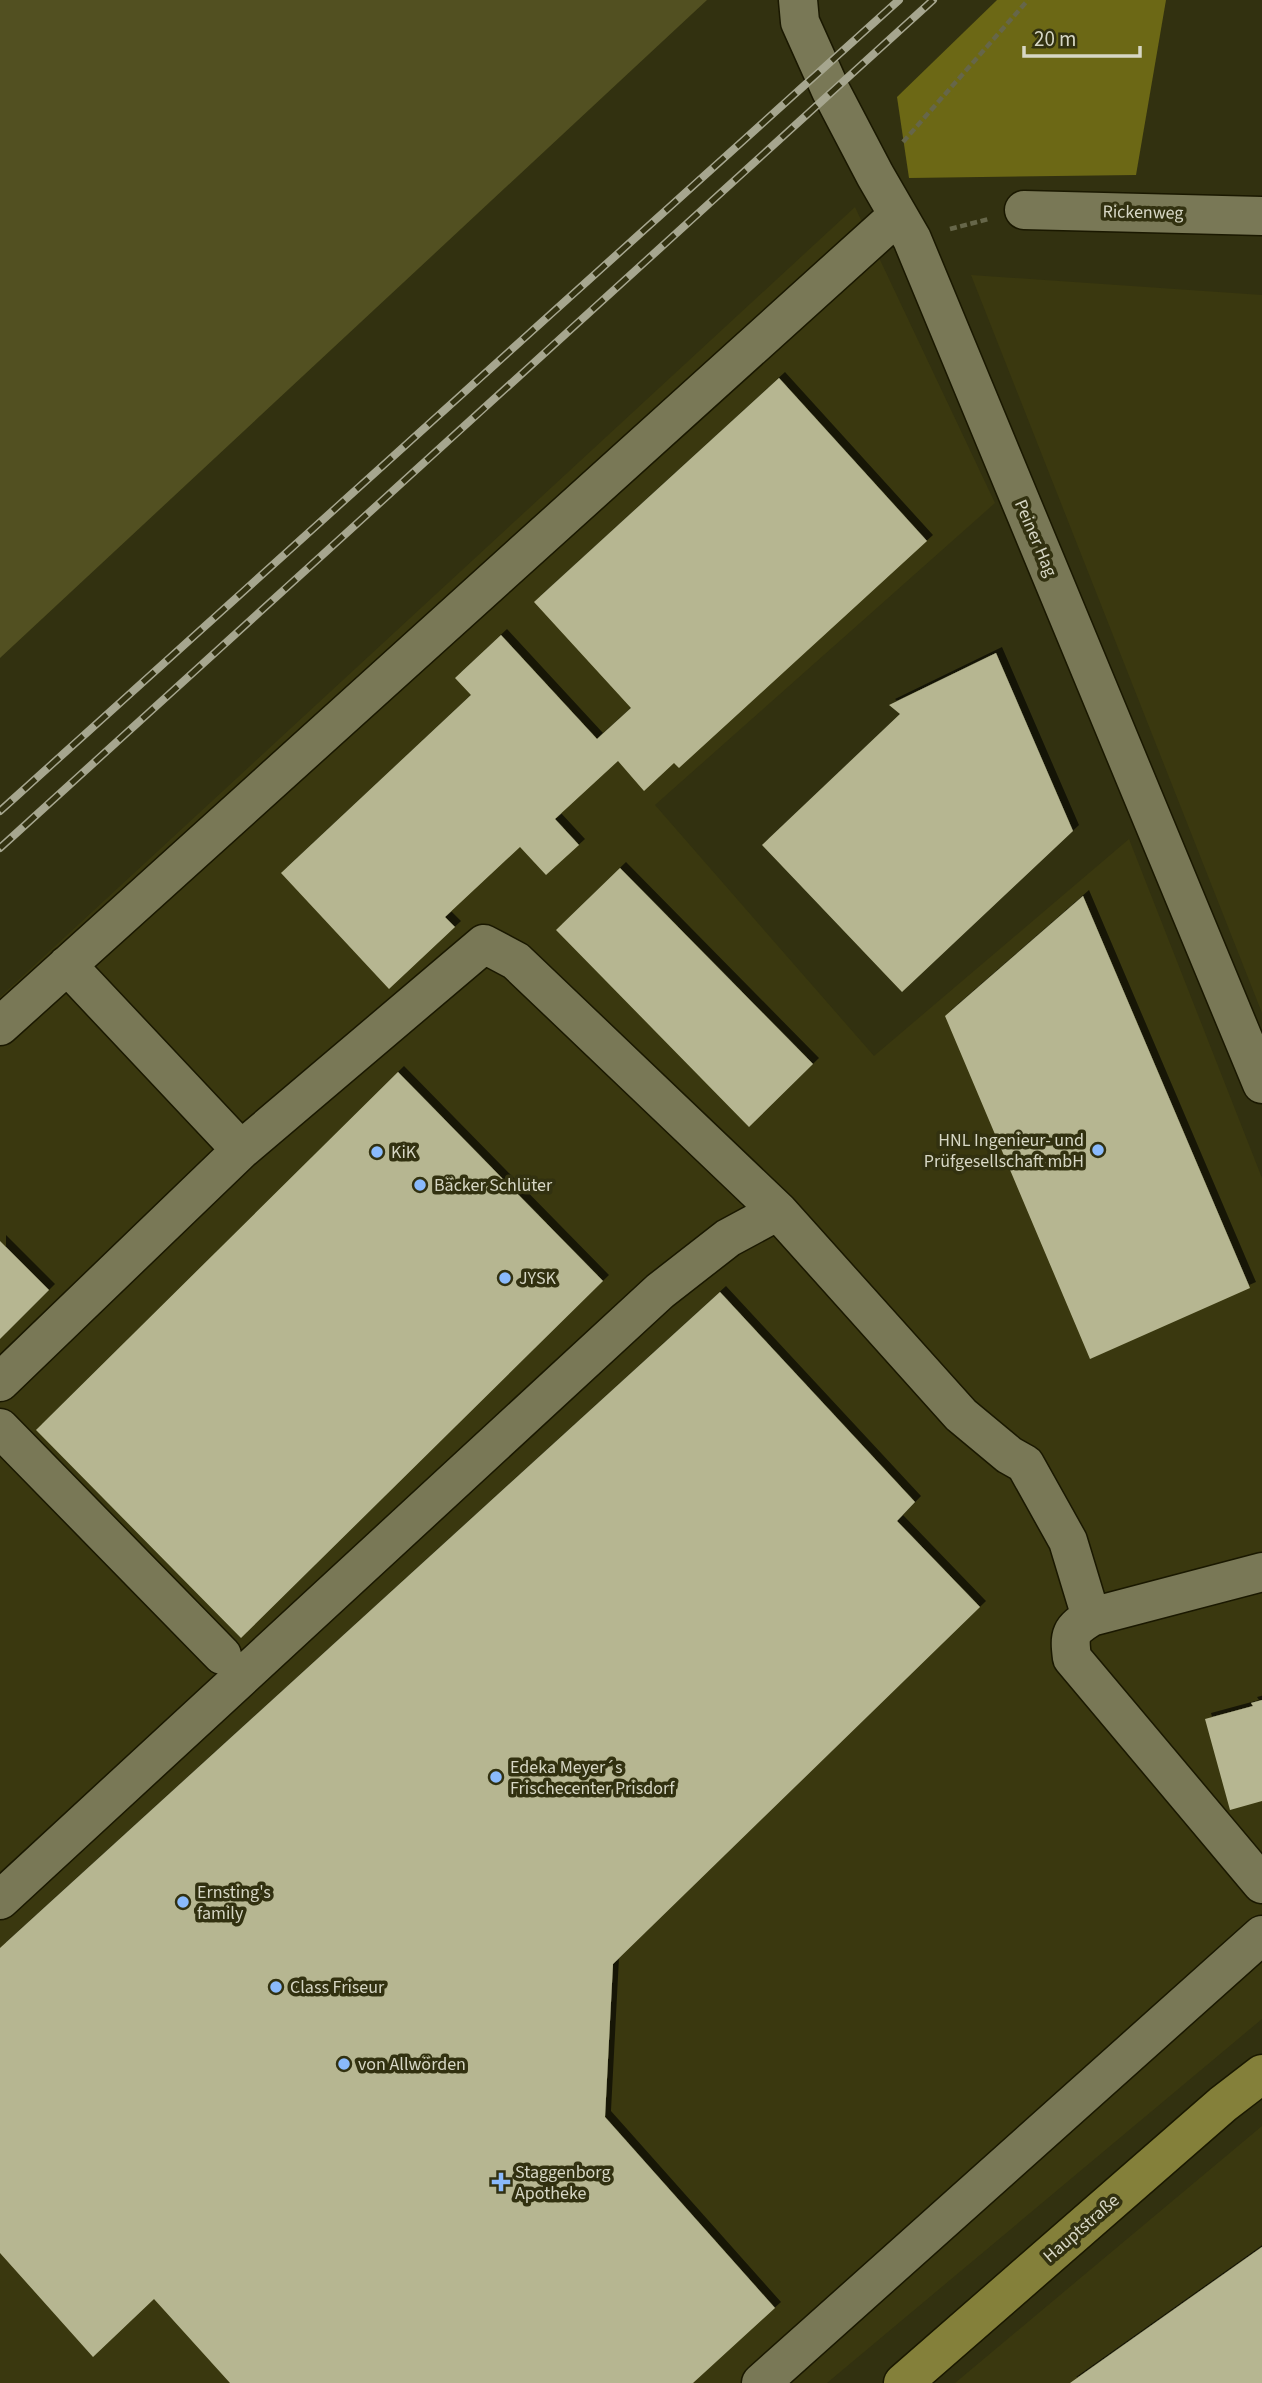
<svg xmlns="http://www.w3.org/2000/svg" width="1262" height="2383" font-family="'Source Sans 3',sans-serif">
	<defs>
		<filter id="shadow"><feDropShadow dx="6" dy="-6" stdDeviation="0" flood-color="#0009"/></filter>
	</defs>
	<rect width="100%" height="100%" fill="#323110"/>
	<path fill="#3a380f" d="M855,207L995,503L655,805L874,1056L1129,839L1262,1178V2019L827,2383H0V997Z
		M971,275L1262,295V1013Z
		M1262,2126V2383H955Z"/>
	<path fill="#525021" d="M0,0H707L0,658Z"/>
	<path fill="#6c6815" d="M997,0H1166L1136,175L909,178L897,97Z"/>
	<path fill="#b6b691" filter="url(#shadow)" d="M779,378L927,541L679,768L674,763L644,791L618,761L555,819L579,845L546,875L520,847L445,917L455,927L389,989L281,873L471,695L455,678L501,635L597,739L631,708L534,602Z
		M996,653L1073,831L902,992L762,845L900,714L889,705Z
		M620,868L813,1064L749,1127L556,930Z
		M1083,896L1250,1288L1090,1359L945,1016Z
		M398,1072L603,1281L241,1638L36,1430Z
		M0,1241L49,1290L0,1339Z
		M720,1292L915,1502L897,1521L980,1607L613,1964L605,2117L775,2308L693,2383H230L154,2299L93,2357L0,2253V1948Z
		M1262,1700V1801L1230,1810L1205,1719L1253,1706L1251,1703Z
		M1262,2247V2383H1070Z"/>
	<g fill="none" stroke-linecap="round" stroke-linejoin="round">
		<g stroke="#1a1800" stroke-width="41">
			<path id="minor" d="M798,0L800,22L831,91L875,175L912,239L1262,1084
				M1024,210L1262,216
				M67,965L241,1150
				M0,1026L898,215
				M0,1382L241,1150L484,944L516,961L778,1211L961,1415L1009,1455L1025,1464L1068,1541L1091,1617
				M0,1428L222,1655
				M1262,1572L1091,1617C1070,1630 1069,1634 1072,1658L1262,1884
				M0,1900L660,1291L728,1238L778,1211
				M761,2383L1262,1935"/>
		</g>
		<g stroke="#1a1800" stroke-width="41">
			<path id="major" d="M903,2383L1223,2104L1262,2074"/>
		</g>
		<path stroke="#666649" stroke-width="4.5" stroke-dasharray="7 3.5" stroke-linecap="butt" d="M903,142L1028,0
			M950,229L989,219"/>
		<use href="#minor" stroke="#797856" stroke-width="38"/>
		<use href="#major" stroke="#84803a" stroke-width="38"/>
		<g stroke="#a6a68f" stroke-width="8">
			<path id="rail" d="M0,811L899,0
				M0,848L933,0"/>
		</g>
		<use href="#rail" stroke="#323110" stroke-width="5" stroke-dasharray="16" stroke-linecap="butt"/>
	</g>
	<g fill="#8abafc" stroke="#323110" stroke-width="2.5">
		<circle cx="1098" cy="1150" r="7"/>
		<circle cx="377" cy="1152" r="7"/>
		<circle cx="420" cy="1185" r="7"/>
		<circle cx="505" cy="1278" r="7"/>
		<circle cx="496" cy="1777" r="7"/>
		<circle cx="183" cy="1902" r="7"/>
		<circle cx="276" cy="1987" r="7"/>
		<circle cx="344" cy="2064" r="7"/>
		<path d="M497.5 2171.5h7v7h7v7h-7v7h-7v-7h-7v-7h7z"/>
	</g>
	<g text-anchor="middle" stroke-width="7" stroke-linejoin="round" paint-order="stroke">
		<g font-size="18" fill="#d7d7c5" stroke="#323110">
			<text transform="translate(1143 212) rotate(1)" y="6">Rickenweg</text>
			<text transform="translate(1036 538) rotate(67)" y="6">Peiner Hag</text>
			<text transform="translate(1081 2228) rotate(-41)" y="6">Hauptstraße</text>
		</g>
		<g font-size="18" fill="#d7d7c5" stroke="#323110" text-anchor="start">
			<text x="1084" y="1146" text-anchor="end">HNL Ingenieur- und<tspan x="1084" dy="21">Prüfgesellschaft mbH</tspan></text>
			<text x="391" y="1158">KiK</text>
			<text x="434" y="1191">Bäcker Schlüter</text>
			<text x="519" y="1284">JYSK</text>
			<text x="510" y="1773">Edeka Meyer´s<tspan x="510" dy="21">Frischecenter Prisdorf</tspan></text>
			<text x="197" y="1898">Ernsting's<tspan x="197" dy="21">family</tspan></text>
			<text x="290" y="1993">Class Friseur</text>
			<text x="358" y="2070">von Allwörden</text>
			<text x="515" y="2178">Staggenborg<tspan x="515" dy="21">Apotheke</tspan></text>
		</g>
	</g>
	<path d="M1024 46v10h116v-10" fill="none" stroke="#d7d7c5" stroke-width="3.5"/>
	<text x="1034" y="46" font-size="21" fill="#d7d7c5" stroke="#323110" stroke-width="5" paint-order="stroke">20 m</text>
</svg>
